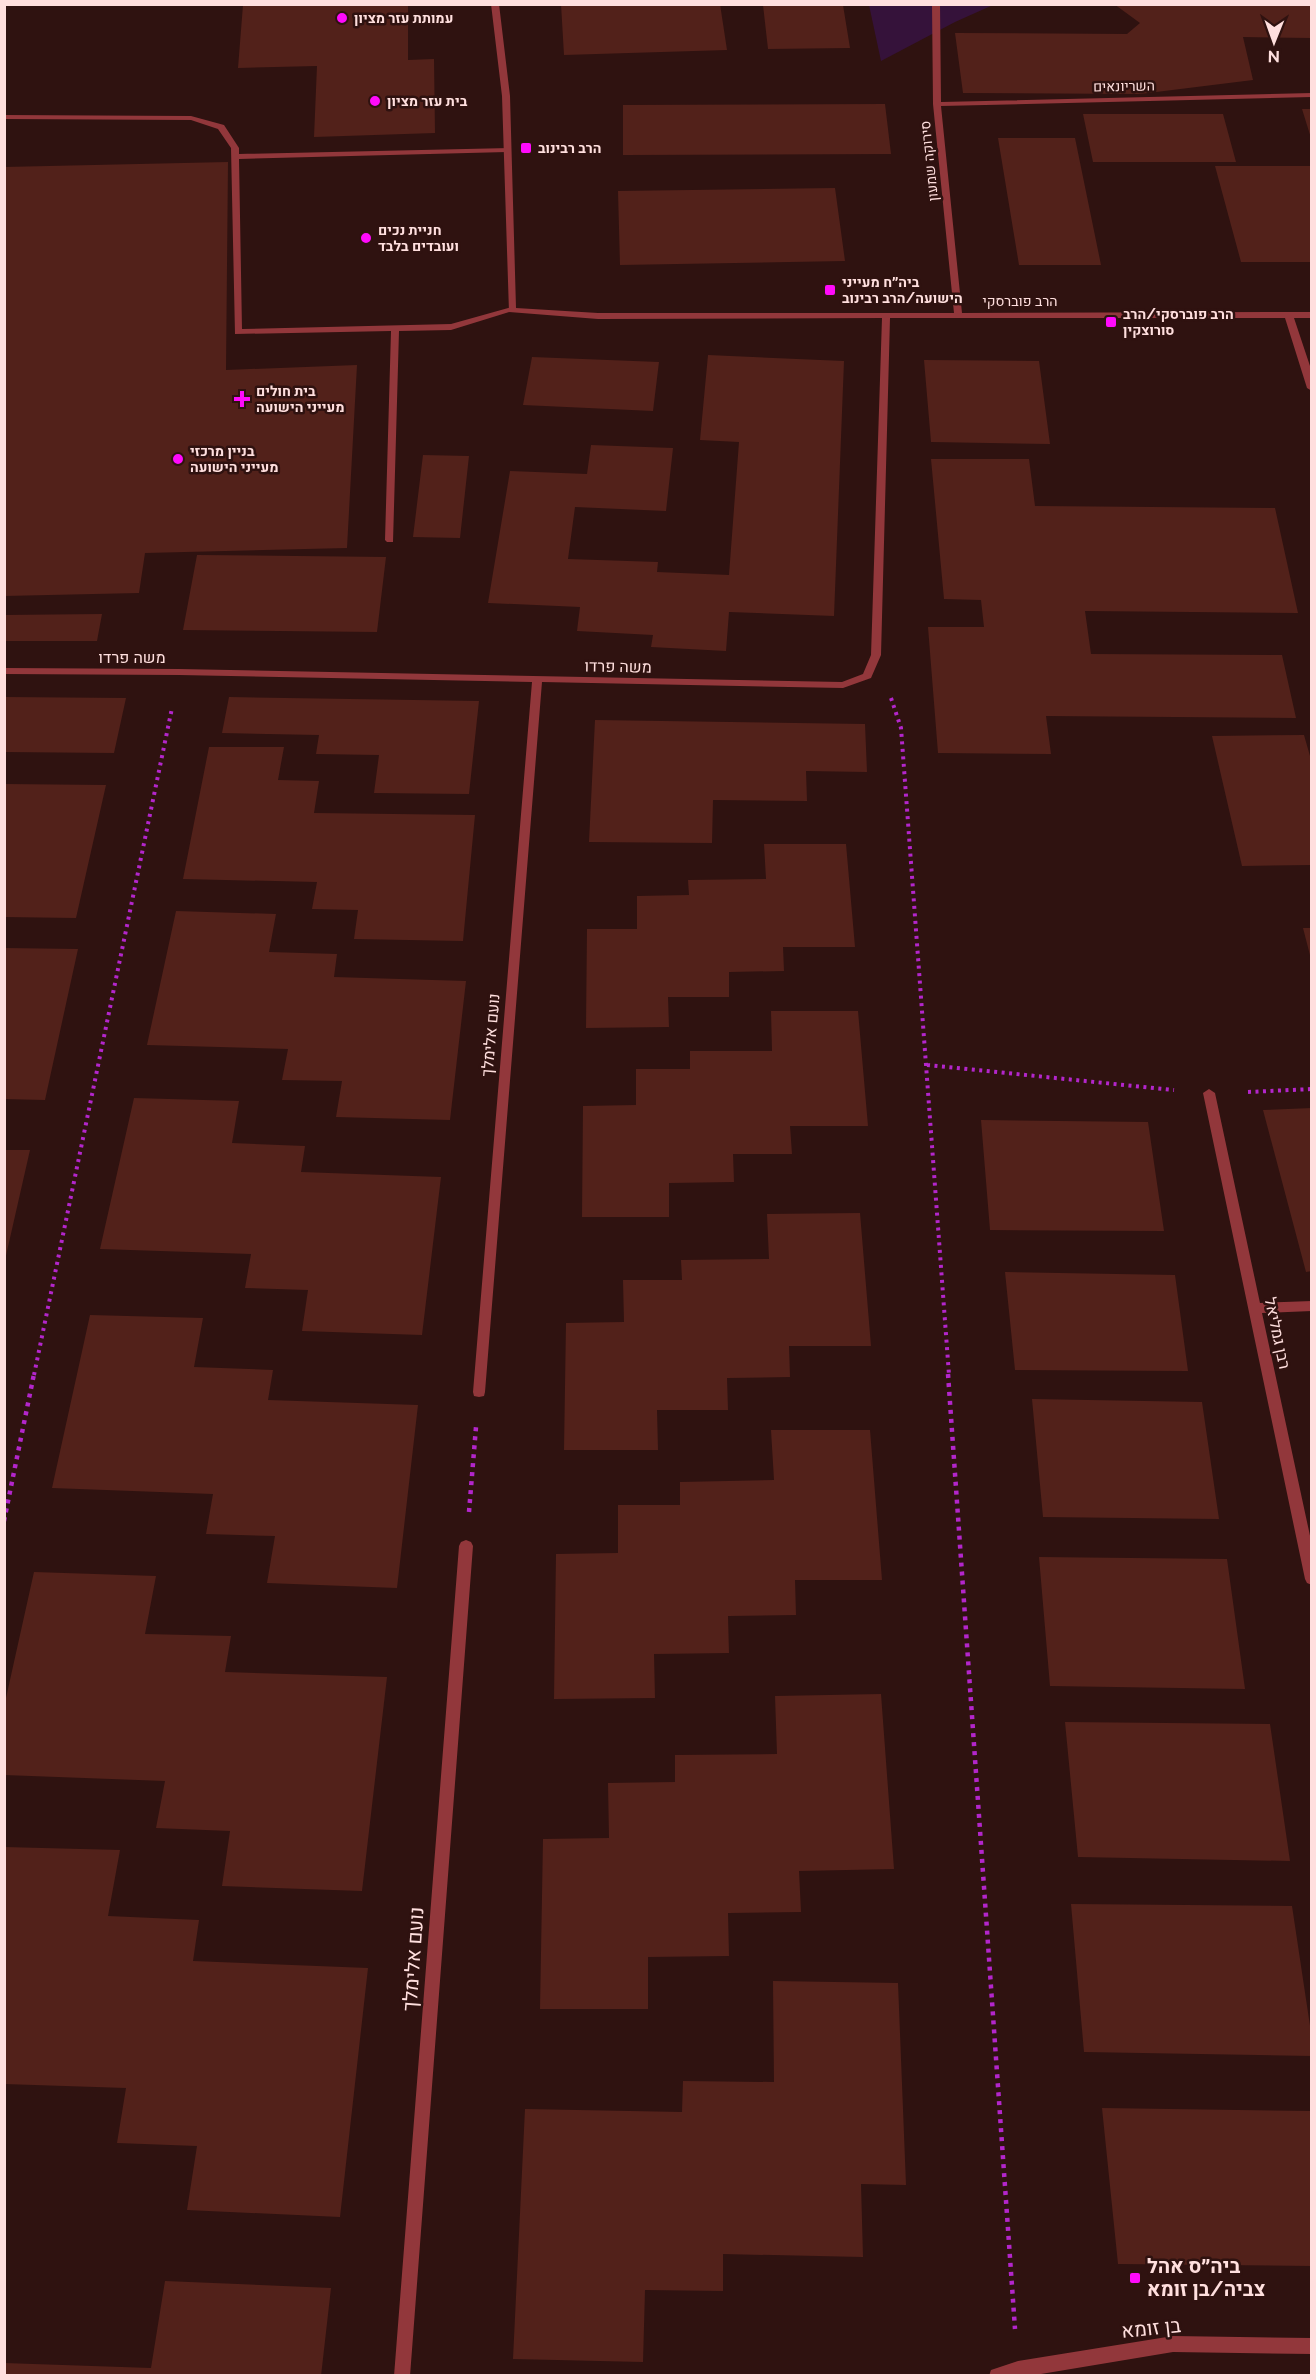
<svg xmlns="http://www.w3.org/2000/svg" width="1316" height="2380" font-family="Raleway,Heebo,sans-serif">
	<rect width="100%" height="100%" fill="#2f1210"/>
	<path fill="#35123a" d="M869,5H993L955,22L881,61Z"/>
	<path fill="#52211a" d="M561,4H720L727,50L564,55Z
		M1114,4H1312V38L1243,37L1253,80L1140,94L963,93L955,33L1127,34L1140,23Z
		M243,5H408V60L434,59L435,133L314,137L317,66L238,68Z
		M763,5H843L850,48L768,49Z
		M885,104L891,154L623,155V105Z
		M1302,109H1312V138H1311Z
		M1083,114H1223L1236,162H1093Z
		M998,138H1075L1101,265H1019Z
		M228,162L226,370L357,365L347,548L145,553L139,593L4,596V167Z
		M1215,166H1312V262H1241Z
		M835,188L845,261L620,265L618,191Z
		M708,355L844,361L834,616L729,612L726,651L651,647L653,635L577,631L580,607L488,603L510,471L587,474L591,445L673,448L666,511L575,507L568,559L658,562L657,572L729,575L739,442L700,440Z
		M532,357L659,362L653,411L523,405Z
		M924,360L1039,361L1050,444L931,442Z
		M423,455L469,456L460,538L413,537Z
		M931,459H1029L1035,506L1275,508L1298,613L1085,611L1091,654L1282,655L1296,718L1046,716L1051,754L938,753L928,627H984L981,600L944,599Z
		M197,555L386,557L377,632L183,630Z
		M102,614L97,641H4V615Z
		M4,697L126,698L114,753L4,752Z
		M229,697L479,701L469,794L374,793L379,755L316,754L319,735L222,733Z
		M595,720L865,724L867,772L806,771L807,801L713,800L712,843L589,842Z
		M1304,735L1312,763V865L1242,866L1212,736Z
		M209,747H284L278,780L319,781L314,813L475,815L463,941L354,939L358,910L312,909L317,882L183,879Z
		M4,784L106,785L76,918L4,917Z
		M764,844H846L855,947H783L784,971L729,972V997H668L669,1027L586,1028L587,929H637V896L689,895L688,880L766,879Z
		M176,911L276,914L269,952L337,954L334,977L466,981L450,1120L336,1117L342,1081L282,1080L288,1049L147,1045Z
		M1303,928H1312V958L1311,959Z
		M4,948L78,949L45,1100L4,1099Z
		M771,1011H858L868,1126H790L792,1154H733L734,1182L669,1183V1217H582L583,1106L636,1105V1069H690V1051H772Z
		M134,1098L239,1101L232,1143L305,1146L301,1172L441,1177L422,1335L302,1331L308,1290L245,1288L251,1254L100,1249Z
		M1312,1108V1271L1306,1272L1263,1110Z
		M981,1120L1148,1122L1164,1231L990,1230Z
		M4,1150H30L5,1260H4Z
		M860,1213L871,1346H789L790,1377L727,1378L728,1410H657L658,1450H564L566,1323L624,1322L623,1280H682L681,1260L769,1259L767,1214Z
		M1005,1272L1175,1275L1188,1371L1015,1370Z
		M90,1315L203,1318L194,1367L273,1370L268,1400L418,1405L397,1588L267,1583L275,1536L206,1534L213,1494L52,1488Z
		M1032,1399L1202,1402L1219,1519L1043,1517Z
		M771,1430H870L882,1580H795L796,1615L728,1616L729,1653L654,1654L655,1698L554,1699L556,1554L618,1553V1505H680V1482L774,1480Z
		M1039,1557L1227,1559L1245,1689L1050,1686Z
		M34,1572L156,1576L145,1634L231,1636L225,1672L387,1677L362,1891L222,1886L230,1831L156,1828L165,1781L4,1775V1707Z
		M881,1694L894,1869L799,1871L801,1912L728,1913L729,1956L648,1957V2009H540L543,1839L609,1838L608,1783L675,1782V1755L777,1754L775,1696Z
		M1065,1722L1270,1724L1290,1861L1078,1857Z
		M4,1847L120,1850L108,1916L199,1920L193,1961L368,1968L340,2217L187,2210L197,2146L117,2143L126,2088L4,2084Z
		M1071,1904L1292,1906L1312,2039V2056L1084,2052Z
		M773,1981L898,1983L906,2185L861,2184L863,2257L723,2254V2291L645,2290L643,2362L513,2359L525,2109L682,2112L683,2081L774,2082Z
		M1102,2108L1312,2111V2266L1118,2264Z
		M165,2281L331,2288L321,2376H4V2363L151,2368Z"/>
	<g fill="none" stroke-linecap="round" stroke-linejoin="round">
		<path stroke="#b326cb" stroke-width="4" stroke-dasharray="3 4.5" stroke-linecap="butt" d="M891,698L901,728L949,1375
			M927,1065L1174,1090
			M1248,1092L1312,1089
			M34,1375L172,708"/>
		<path stroke="#b326cb" stroke-width="4.5" stroke-dasharray="4 5" stroke-linecap="butt" d="M948,1374L1015,2329
			M469,1512L476,1427
			M4,1521L34,1374"/>
		<path fill="#92373b" fill-rule="evenodd" d="M4,115L191,116L224,125L239,148V154L510,148V152H507L239,159L242,329L451,324L512,307L516,310L451,330L399,331L393,542H387L385,540L391,331L235,334L231,148L218,129L191,120L4,119Z"/>
		<path fill="#92373b" fill-rule="evenodd" d="M491,4H499L510,96L516,308L598,313H954L933,104L932,4H940L941,102L1312,93V97L941,106L962,313L1312,312V318H1294L1312,372V391L1307,388L1285,318H890L881,655L871,678L843,688L542,682L485,1392L484,1396L479,1397L474,1396L473,1392L532,682L179,675L4,674V668L179,669L842,682L863,674L871,655L882,318L598,319L509,312L502,96Z
			M1209,1089L1215,1093L1260,1303L1312,1301V1311L1262,1313L1312,1545V1585L1307,1583L1305,1579L1203,1093Z
			M466,1540L471,1542L473,1546L410,2376H394L459,1546L461,1542Z
			M1173,2336L1312,2338V2354L1173,2352L1029,2376H989L991,2370L1018,2361Z"/>
	</g>
	<g fill="#ff0afb" stroke="#2f1210" stroke-width="2">
		<circle cx="342" cy="18" r="6"/>
		<circle cx="375" cy="101" r="6"/>
		<rect x="520" y="142" width="12" height="12" rx="3"/>
		<circle cx="366" cy="238" r="6"/>
		<rect x="824" y="284" width="12" height="12" rx="3"/>
		<rect x="1105" y="316" width="12" height="12" rx="3"/>
		<path d="M239 390h6v6h6v6h-6v6h-6v-6h-6v-6h6z"/>
		<circle cx="178" cy="459" r="6"/>
		<rect x="1129" y="2272" width="12" height="12" rx="3"/>
	</g>
	<g text-anchor="middle" stroke-width="5" stroke-linejoin="round" paint-order="stroke">
		<g font-size="14" font-weight="bold" fill="#ffdfde" stroke="#2f1210" text-anchor="start">
			<text x="354" y="23">עמותת עזר מציון</text>
			<text x="387" y="106">בית עזר מציון</text>
			<text x="538" y="153">הרב רבינוב</text>
			<text x="378" y="235">חניית נכים<tspan x="378" dy="16">ועובדים בלבד</tspan></text>
			<text x="842" y="287">ביה״ח מעייני<tspan x="842" dy="16">הישועה/הרב רבינוב</tspan></text>
			<text x="1123" y="319">הרב פוברסקי/הרב<tspan x="1123" dy="16">סורוצקין</tspan></text>
			<text x="256" y="396">בית חולים<tspan x="256" dy="16">מעייני הישועה</tspan></text>
			<text x="190" y="456">בניין מרכזי<tspan x="190" dy="16">מעייני הישועה</tspan></text>
		</g>
		<g font-size="14" fill="#ffdfde" stroke="#2f1210">
			<text transform="translate(1124 86) rotate(-1)" y="5">השריונאים</text>
			<text transform="translate(929 161) rotate(-96)" y="5">סירוקה שמעון</text>
			<text x="1020" y="306">הרב פוברסקי</text>
		</g>
		<g font-size="16" fill="#ffdfde" stroke="#2f1210">
			<text x="132" y="663">משה פרדו</text>
			<text transform="translate(618 666) rotate(1)" y="6">משה פרדו</text>
			<text transform="translate(490 1035) rotate(-85)" y="6">נועם אלימלך</text>
			<text transform="translate(1278 1333) rotate(78)" y="6">רבן גמליאל</text>
		</g>
		<g font-size="20" fill="#ffdfde" stroke="#2f1210">
			<text transform="translate(413 1959) rotate(-86)" y="7">נועם אלימלך</text>
			<text transform="translate(1151 2328) rotate(-6)" y="7">בן זומא</text>
		</g>
		<g font-size="20" font-weight="bold" fill="#ffdfde" stroke="#2f1210" text-anchor="start">
			<text x="1147" y="2273">ביה״ס אהל<tspan x="1147" dy="23">צביה/בן זומא</tspan></text>
		</g>
	</g>
	<rect width="1316" height="2380" fill="none" stroke="#ffdfde" stroke-width="12"/>
	<g transform="translate(1274 42) rotate(181)" stroke="#2f1210" stroke-width="4.5" paint-order="stroke">
	<path d="M0-4.5L10 22L0 15L-10 22Z" fill="#ffdfde"/>
	<text y="-9" font-size="16" font-weight="bold" text-anchor="middle" fill="#ffdfde">N</text>
	</g>
</svg>
